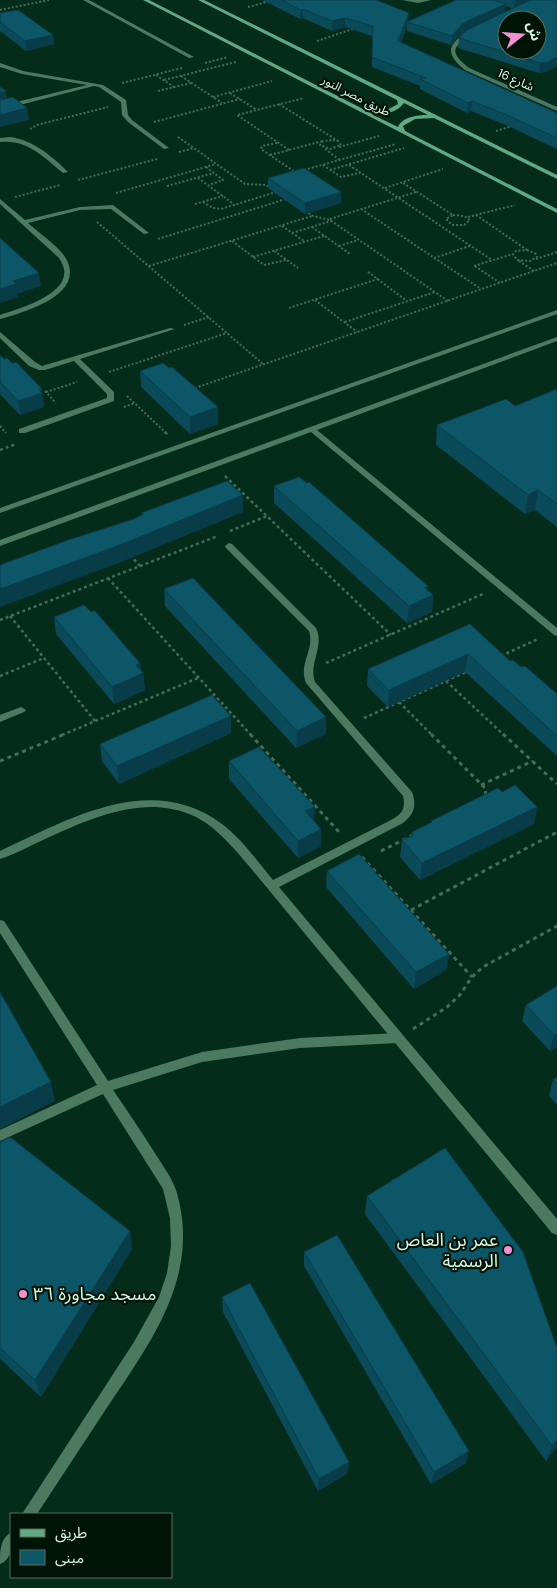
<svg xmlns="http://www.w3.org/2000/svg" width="557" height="1588" font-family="'DM Sans','Noto Sans Arabic',sans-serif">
	<rect width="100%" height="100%" fill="#052c1b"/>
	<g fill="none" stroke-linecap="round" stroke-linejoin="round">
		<path stroke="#456b59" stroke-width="2" stroke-dasharray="2 2" stroke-linecap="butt" d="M248,7L274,0
			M0,10L49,0
			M317,41L356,28
			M205,63L228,57
			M156,75L174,87
			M181,76L222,103
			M164,80L236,62
			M122,83L182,68
			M158,91L191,83
			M230,93L257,110
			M213,97L272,81
			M279,104L338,141
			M154,122L240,99
			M30,129L37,125L108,107
			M496,131L512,126
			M178,137L245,184L266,185L271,188
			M333,140L338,141L341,145L330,149L320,145L323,141Z
			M277,143L262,146L261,149L295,172
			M339,147L379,136
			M325,149L340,160
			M289,150L237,115L304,98
			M179,152L194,148
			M270,155L323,141
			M323,165L341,177L360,173
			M349,165L492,260
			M206,167L223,180L209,185
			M304,170L396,144
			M330,170L404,148
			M198,178L235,205
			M78,180L157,159
			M403,183L453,215
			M167,186L214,173
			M385,188L443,169
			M116,193L216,164
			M15,197L60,185
			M203,202L213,208L221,209L276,192
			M195,204L223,196
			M361,209L481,289
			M305,211L313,216L330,220L448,301
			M453,215L464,216L470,220L464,225H452L446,219Z
			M476,215L527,250
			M468,217L515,205
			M330,219L416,192
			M97,222L263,364
			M282,226L304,241
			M312,227L350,254
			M292,233L331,221
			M158,239L286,199
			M232,241L264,265L286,260
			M339,246L358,240
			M527,250L536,254L537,257L530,261L517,260L513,254L516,251Z
			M274,251L298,268
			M253,257L324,236
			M434,258L470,246
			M536,259L557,252
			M519,261L534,271
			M149,266L312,216
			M474,266L513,254
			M475,266L500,283
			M368,272L407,301
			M315,300L357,332
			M289,308L378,279
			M345,322L435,292
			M184,325L209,317
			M109,372L227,333
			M195,388L557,263
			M45,391L56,403
			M46,392L77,382
			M127,396L166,433
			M124,407L135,403
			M0,426L6,433"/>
		<path stroke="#456b59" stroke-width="2.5" stroke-dasharray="3 3" stroke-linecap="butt" d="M165,432L168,435
			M0,450L16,444
			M225,476L391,635
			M230,531L267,516
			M130,555L140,566
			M108,578L251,735
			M10,616L95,721
			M0,620L218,536
			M501,656L538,639
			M326,663L485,593
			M0,676L44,658
			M446,681L504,735
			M399,702L432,735
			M364,718L468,671
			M62,735L198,678"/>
		<path stroke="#456b59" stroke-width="3" stroke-dasharray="4 4" stroke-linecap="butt" d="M250,734L339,832
			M431,734L486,789L485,798
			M503,734L557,784
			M0,761L65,734
			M481,785L533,761
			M381,851L413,835
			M362,857L472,977
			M411,910L557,832
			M413,1029L447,1007L459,996L472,977L483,967L557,926"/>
		<path fill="#4d7961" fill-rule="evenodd" d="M21,707L26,710L24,712L0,722V715Z
			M0,920L4,921L108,1081L202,1052L300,1038L398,1033L402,1035L404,1038L402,1041L398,1043L300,1048L202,1062L113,1090C127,1110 140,1130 153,1150C161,1163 171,1176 176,1190C202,1275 151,1342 106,1409C83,1444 60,1479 37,1514H22L134,1342L159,1297L167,1273L171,1246L170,1218L163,1189L103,1094L0,1141V1130L97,1085L0,933Z
			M11,1533C11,1545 13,1559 0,1564C0,1552 0,1538 11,1533Z"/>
		<path fill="#4d7961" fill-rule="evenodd" d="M83,0H89L194,57L189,58Z
			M402,0H431L418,3Z
			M467,33L472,34C453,47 448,51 469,68L557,107V111L465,70C447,55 445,45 467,33Z
			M0,63L23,71L103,85L126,100L128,115L132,120L169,148L164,149L128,122L122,115L121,102L99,87L94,86L0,110V106L87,85L22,74L0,67Z
			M10,137C33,140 52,156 68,172L63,173C44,157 27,139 0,142V138Z
			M0,199L25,220L80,207L113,205L149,233L144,234L111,209L80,210L28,223C38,232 59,247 65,257C88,294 25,312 0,319V315C18,309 69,295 64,269C63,265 61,261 59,258L0,204Z
			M557,310V314L0,513V508Z
			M170,328L175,329L80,359L114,392V401L25,433H19V429L107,398V394L74,361L45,370H39L29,366L0,338V332L35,362L42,366Z
			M557,337V341L317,430L557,628V636L554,635L311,432L0,546V540Z
			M229,543L232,544L316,628C325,647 308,663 315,682L412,792C417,805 414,815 403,823L279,887L557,1219V1235L552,1233L249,866C232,846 213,823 189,814C145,796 96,816 56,834C37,842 19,853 0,859V851C69,819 151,771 222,824C242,839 257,861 273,880L391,820C402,814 406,809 403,796L306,683C298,663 315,651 309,631L226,548L225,546Z"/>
		<path fill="#61a984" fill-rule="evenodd" d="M143,0H149L367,111L387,110L398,104L397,100L198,0H204L557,175V179L555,178L434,118L415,119L403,126L405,131L557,209V213ZM404,103L428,115C417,115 402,117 398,127L373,115C384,114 397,113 404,103Z"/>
	</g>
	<path fill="#0b4a59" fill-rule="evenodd" d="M262,0H376L409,13L408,21L456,0H557V66L546,72L539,73L458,48L459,38L465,32L462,34L451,45L407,31V26L401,43L557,113V149L506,125L471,111L467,113L420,89V86L372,67V36L345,27L332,31L303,18L300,19ZM505,6L512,8L505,12Z
		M0,13L53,35L54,44L26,51L0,31Z
		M268,178L341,203L305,214L268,188Z
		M0,355L44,402V407L20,415L0,394Z
		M140,371L218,407V424L190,434L141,387Z
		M557,389V527L535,510L525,514L436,445L437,425L515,406Z
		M274,486L428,586L427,590L433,595L432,612L407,623L274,503Z
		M164,589L326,734L296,748L165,606Z
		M91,612L140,663L141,670L143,673L145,690L114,704L56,634L54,617Z
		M470,624L510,661L521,667L557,694V756L465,672L388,707L367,686L368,669Z
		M231,733L119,784L102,761L100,744Z
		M229,761L314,822L321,829V846L298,858L229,779Z
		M502,792L537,807L534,824L420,880L400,857L402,840L411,836L412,832L431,823V821Z
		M327,871L449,954L446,970L414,989L326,887Z
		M557,986V1047L550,1051L522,1021L526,1005Z
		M557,1077V1105L549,1096L553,1080Z
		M0,1142L130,1231L132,1249L41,1397L0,1359Z
		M367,1196L557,1348V1446L546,1461L365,1214Z
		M304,1252L466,1463L431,1484L304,1266Z
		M222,1297L349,1462L347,1474L318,1491L223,1312Z"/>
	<path fill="#093c49" d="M515,0H534L514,9Z
		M506,4L505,13L471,28L462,34L451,45L452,36L462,24L472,19Z
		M303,9V18L300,19L301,10Z
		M409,13L408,22H407V26L397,51L398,41Z
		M345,18V27L332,31V21Z
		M53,35L54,44L26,51L25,41Z
		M557,57V66L546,72L539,73L540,63Z
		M6,91L7,102L0,104V93Z
		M472,101L471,111L467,113L468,103Z
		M27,108L29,120L0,127V115Z
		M341,192V203L305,214V203Z
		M39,273L41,286L17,294L18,297L0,303V289L13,281Z
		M42,389L44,407L20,415L18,401Z
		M218,407V424L190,434V417Z
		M538,490L535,510L525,514L528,495Z
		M243,495V512L121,562L0,607V589Z
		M428,586L427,598L433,595L432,612L407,623L409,606L425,588Z
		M468,654L465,672L388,707L389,690Z
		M140,663L141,674L143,673L145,690L114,704L112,687L136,665Z
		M231,716V733L119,784L117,766Z
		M326,717V734L296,748L297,731Z
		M315,807L314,824L305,811Z
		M537,807L534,824L420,880L422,863Z
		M321,829V846L298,858V841Z
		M449,954L446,970L414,989L416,972Z
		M557,1033V1047L550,1051L554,1035Z
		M51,1082L55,1101L0,1129V1107Z
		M130,1231L132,1249L41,1397L35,1380Z
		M557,1439V1446L546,1461L552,1446Z
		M469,1451L466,1463L431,1484L434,1472Z
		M349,1462L347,1474L318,1491L319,1479Z"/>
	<path fill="#0d5668" stroke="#093c49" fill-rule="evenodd" d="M281,0H376L409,13L398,41L557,113V138L507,115L472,101L468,103L420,79L426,78L372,57L373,26L345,18L332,21L303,9L301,10Z
		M456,0H494L506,4L472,19L462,24L452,36L407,22Z
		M530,0H557V57L548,62L540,63L459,38L467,30ZM507,20H537V50H507Z
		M18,10L53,35L25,41L0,22V13Z
		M0,87L6,91L0,93Z
		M13,97L27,108L0,115V100Z
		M304,168L341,192L305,203L268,178Z
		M0,238L39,273L13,281L16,284L0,289Z
		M0,355L4,359L7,358L12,363L16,362L42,389L39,390L42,393L18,401L0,382Z
		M163,363L169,368L172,367L218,407L190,417L140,371Z
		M557,389V504L538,490L528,495L437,425L506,399L515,406Z
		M299,477L307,483L309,482L428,586L425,588L433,595L409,606L274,486Z
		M227,481L243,495L120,545L0,589V565L68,540L134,519L143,514L141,513Z
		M193,578L326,717L297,731L164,589Z
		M84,605L91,612L95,611L140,663L136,665L143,673L112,687L54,617Z
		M470,624L510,661L513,660L521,667L525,666L557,694V736L468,654L389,690L368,669Z
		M212,695L231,716L117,766L100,744Z
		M259,747L315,807L305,811L321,829L298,841L229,761Z
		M515,785L537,807L422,863L402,840L414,835L412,832L432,822L431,821L498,788L502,792Z
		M359,854L449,954L416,972L327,871Z
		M557,986V1033L554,1035L526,1005Z
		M0,992L51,1082L0,1107Z
		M557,1077V1084L553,1080Z
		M10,1137L130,1231L35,1380L0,1348V1142Z
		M445,1148L523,1252L557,1348V1439L552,1446L367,1196Z
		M337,1235L469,1451L434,1472L304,1252Z
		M250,1283L349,1462L319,1479L222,1297Z"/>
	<g fill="#f491d4" stroke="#001307" stroke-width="2">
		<circle cx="508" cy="1250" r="5"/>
		<circle cx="23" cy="1294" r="5"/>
	</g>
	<g text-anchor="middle" stroke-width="4.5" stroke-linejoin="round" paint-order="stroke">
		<g font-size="12" fill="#d6f9e5" stroke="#001307">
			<text transform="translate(516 80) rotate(24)" y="4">شارع 16</text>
			<text transform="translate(356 96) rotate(27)" y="4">طريق مصر النور</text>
		</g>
		<g font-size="18" fill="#d6f9e5" stroke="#001307" text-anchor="end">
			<text x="498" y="1246">عمر بن العاص<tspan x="498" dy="21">الرسمية</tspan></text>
			<text x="33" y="1300" text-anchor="start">مسجد مجاورة ٣٦</text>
		</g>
	</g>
	<rect x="10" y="1513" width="162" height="65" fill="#001307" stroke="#566f60"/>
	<rect x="20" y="1529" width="25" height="8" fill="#61a984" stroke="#566f60"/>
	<text x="55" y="1538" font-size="15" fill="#d6f9e5">طريق</text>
	<rect x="20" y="1550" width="25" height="15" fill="#0d5668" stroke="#566f60"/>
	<text x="55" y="1563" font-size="15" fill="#d6f9e5">مبنى</text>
	<g transform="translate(522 35) rotate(73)"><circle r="24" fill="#001307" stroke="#566f60"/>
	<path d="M0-4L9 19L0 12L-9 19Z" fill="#f491d4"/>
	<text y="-8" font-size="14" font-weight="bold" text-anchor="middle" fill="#d6f9e5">ش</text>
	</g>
</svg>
